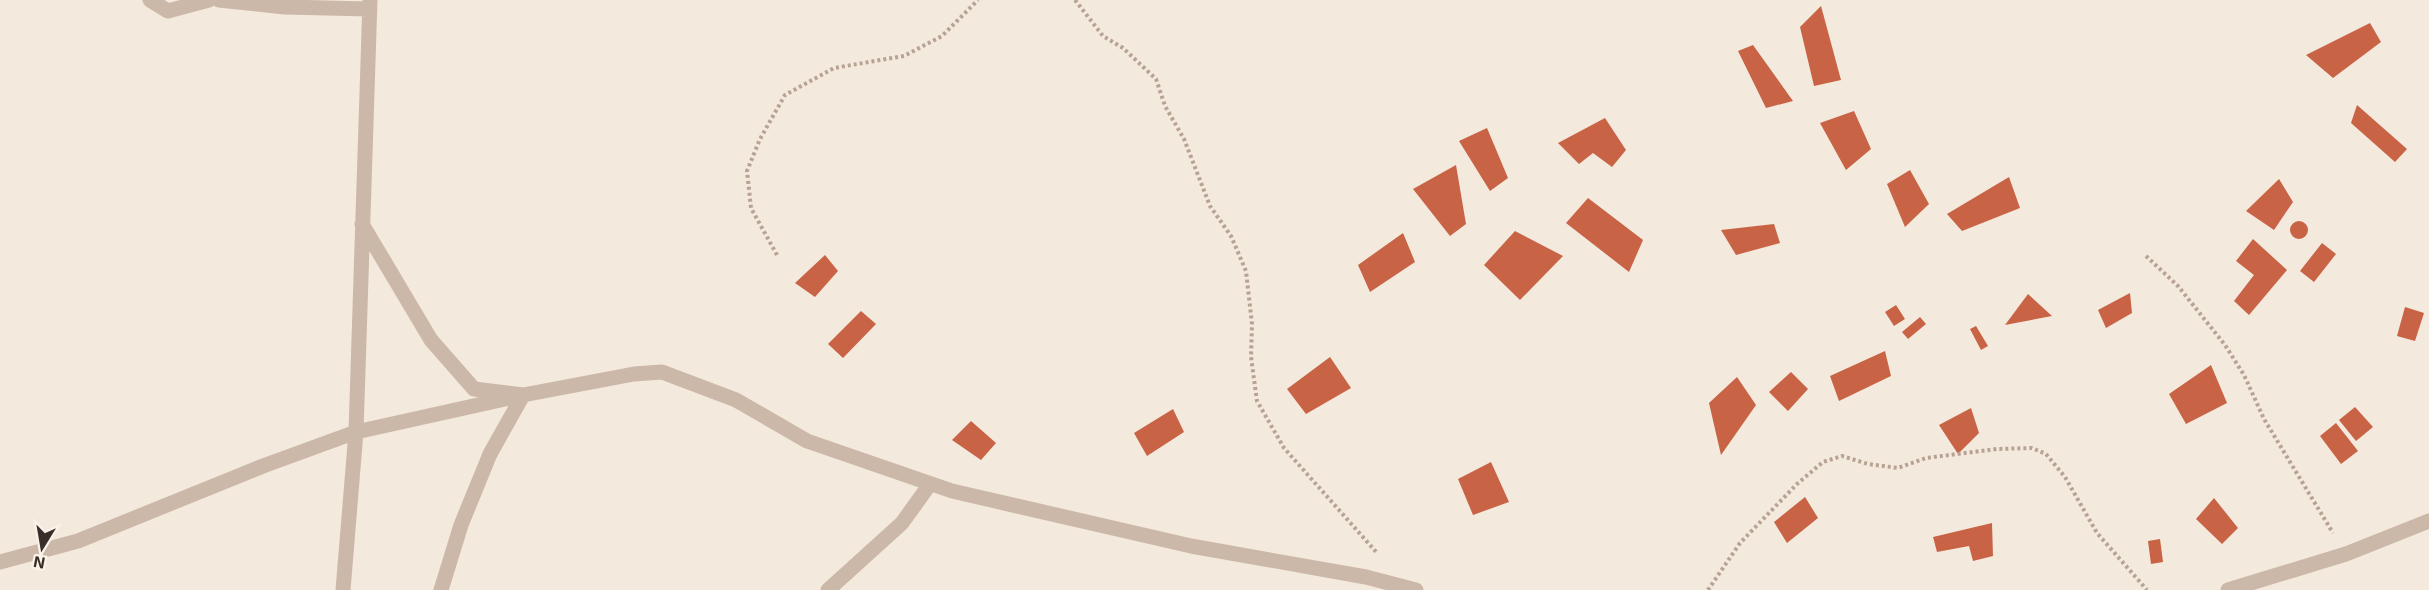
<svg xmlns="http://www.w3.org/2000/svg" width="2429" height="590" font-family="'Exo 2',sans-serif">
	<rect width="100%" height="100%" fill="#f3e9dd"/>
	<path fill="#c96345" d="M1821,6L1841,80L1814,86L1800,27Z
		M2370,23L2381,42L2333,78L2306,55Z
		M1753,45L1793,101L1766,108L1738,51Z
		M2357,105L2407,149L2395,162L2351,123Z
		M1854,111L1871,149L1846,170L1820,123Z
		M1605,118L1626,150L1612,167L1593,153L1579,164L1558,143Z
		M1487,128L1508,178L1490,191L1459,141Z
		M1456,165L1466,224L1450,236L1413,189Z
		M1910,170L1929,204L1905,227L1887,184Z
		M2009,177L2020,208L1962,231L1947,214Z
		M2279,179L2293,202L2274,230L2246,211Z
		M1588,198L1643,240L1629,272L1566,223Z
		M2290 230a9 9 0 1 1 18 0a9 9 0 1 1-18 0Z
		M1774,224L1780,243L1736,255L1721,230Z
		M1515,231L1563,256L1520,300L1484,265Z
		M1403,233L1415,262L1370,292L1358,265Z
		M2253,239L2287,270L2249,315L2234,301L2254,275L2236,261Z
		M2322,243L2336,254L2314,282L2300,271Z
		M825,255L838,271L815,297L795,283Z
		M2130,293L2132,313L2106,328L2098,310Z
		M2028,294L2052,316L2005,325Z
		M1896,305L1905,319L1894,326L1885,312Z
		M2405,307L2424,313L2415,341L2397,336Z
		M861,311L876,324L843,358L828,344Z
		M1920,317L1926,324L1908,339L1902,332Z
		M1976,326L1988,346L1981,350L1970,329Z
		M1885,351L1891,376L1839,401L1830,376Z
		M1330,357L1351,388L1306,414L1287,389Z
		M2211,365L2227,403L2186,424L2169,394Z
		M1791,372L1808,389L1788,411L1769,392Z
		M1737,377L1756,405L1721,455L1709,403Z
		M2355,407L2373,427L2356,441L2339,420Z
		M1971,408L1979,433L1958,454L1939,425Z
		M1173,409L1184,432L1147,456L1134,433Z
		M971,421L996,443L981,460L952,440Z
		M2336,423L2358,451L2341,464L2320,436Z
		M1491,462L1509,502L1473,515L1458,479Z
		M1805,497L1818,518L1787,543L1774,522Z
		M2214,498L2238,528L2222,544L2196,519Z
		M1992,523L1993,556L1973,561L1969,546L1937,552L1933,537Z
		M2160,539L2163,562L2151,564L2148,541Z"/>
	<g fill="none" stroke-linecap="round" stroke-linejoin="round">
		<path stroke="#b8a293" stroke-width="4" stroke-dasharray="3 3" stroke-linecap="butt" d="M1075,0L1103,36L1123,48L1156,79L1165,106L1184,139L1210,206L1231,236L1246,271L1252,324L1251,357L1257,401L1284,448L1378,554
			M777,255L751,208L747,171L760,139L785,95L834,68L904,56L942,36L978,0
			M2146,256L2178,286L2225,345L2244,375L2264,419L2333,533
			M1708,590L1740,543L1797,484L1823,462L1842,456L1868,464L1898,468L1926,458L1997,449L2032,448L2046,454L2065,477L2097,533L2147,590"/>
		<path stroke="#ccb8a9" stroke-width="15" d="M150,0L168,11L209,0
			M219,0L285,7L369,9
			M362,224L431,340L474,389L523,395L490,454L461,525L441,590
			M0,562L78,541L263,466L356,432L523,395L634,374L662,372L736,400L807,441L952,491L1191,546L1366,577L1416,590
			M343,590L356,432L370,0
			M828,590L902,523L930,484
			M2228,590L2346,554L2429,521"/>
	</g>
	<g transform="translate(42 548) rotate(191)" stroke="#faf3ea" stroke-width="4.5" paint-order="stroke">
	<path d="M0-4.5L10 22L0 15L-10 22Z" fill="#392e29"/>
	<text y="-9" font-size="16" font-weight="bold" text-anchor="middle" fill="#392e29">N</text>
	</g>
</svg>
